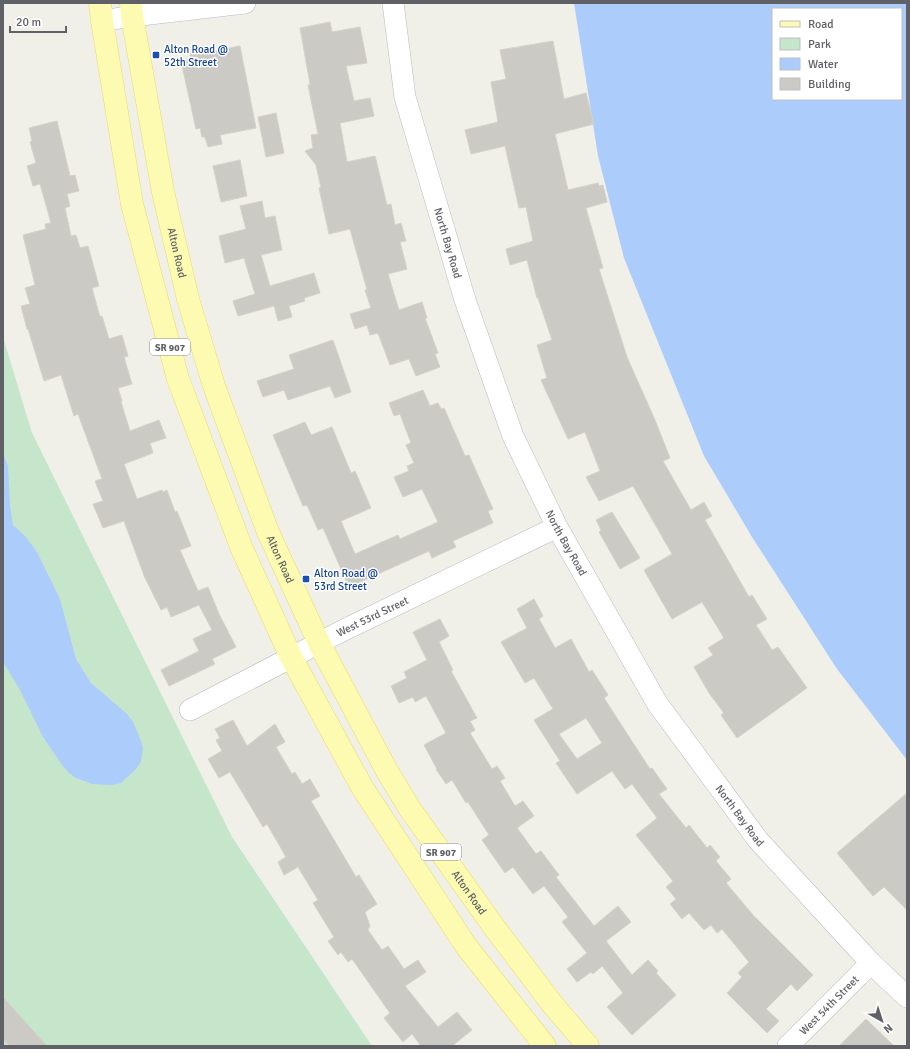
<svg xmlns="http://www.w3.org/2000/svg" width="910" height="1049" font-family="Signika,sans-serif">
	<rect width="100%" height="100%" fill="#f0f0e8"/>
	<path fill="#c5e6ca" d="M3,337L32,433L232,837L372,1046H3Z"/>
	<path fill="#accdfc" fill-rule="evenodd" d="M574,3H907V760L837,669L752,537L704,456L624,258L598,156ZM773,9H901V99H773Z
		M3,453L8,466L10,505L13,525L26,537L37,552L60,599L76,659L91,683L127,714L133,722L141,741L143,748L141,762L136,769L121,783L112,785L92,784L76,778L69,773L62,765L43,737L19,688L3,662Z"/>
	<path fill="#cccac4" stroke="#d5d2c6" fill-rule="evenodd" d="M330,22L332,32L360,27L367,63L346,66L354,101L370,98L374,116L340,123L347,162L375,156L387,205L391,204L395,225L401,223L406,241L400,242L407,269L388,274L399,310L422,302L427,318H425L438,353L435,354L440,367L416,376L409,359L390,365L378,333L370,335L367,325L355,329L350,314L371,308L365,290H367L350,229L329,234L319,188H321L316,165L305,151L313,148L311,135L318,134L308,85L310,84L300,28Z
		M553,41L564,99L586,93L594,124L555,134L568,190L598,183L599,186L603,185L607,202L586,208L603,268L599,269L627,357L655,420L670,458L663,461L691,510L704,502L712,516L705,520L749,597L752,595L767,619L756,625L772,650L778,647L807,688L737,738L721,715L724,713L709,693L694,667L713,655L708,648L724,638L702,602L672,619L644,570L672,554L633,486L599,501L586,477L600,471L585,432L568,439L541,380L547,378L537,345L552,340L538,298H537L527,260L510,265L506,249L533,241L526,207L519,208L505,146L471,154L465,130L498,122L491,82L506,79L500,50Z
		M240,46L256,128L220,135L222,144L208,147L205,137H202L200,128L196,129L181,61L191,59L190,53L209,49V52Z
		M276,113L284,153L266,157L258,117Z
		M57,121L70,176L75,175L79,191L67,194L70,206L65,208L71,236L76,235L80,248L88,246L99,286L92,288L100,317L102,316L109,339L122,335L128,356L124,357L132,384L118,388L122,401L121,402L130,431L159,420L166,438L150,443L153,453L124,464L137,499L162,490L163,492L167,490L175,512L177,511L191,546L180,550L198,591L208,587L219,614L236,647L212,659L215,664L169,686L161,670L199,651L193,639L212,630L199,605L171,617L167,607L161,610L145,578L124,521L103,528L93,504L103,501L95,481L102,479L78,414L74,416L61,375L44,381L28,329H27L21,306L30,304L25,288L35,285L23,235L46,229L45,224L51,223L40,184L33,186L27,166L36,163L30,142L32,141L29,128Z
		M240,160L247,196L221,202L213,166Z
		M262,201L265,218L275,216L282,250L261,255L270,286L314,273L320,293L304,298L305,301L289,306L292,317L278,321L274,306L238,316L233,301L255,294L244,258L225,263L219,236L246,229L240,206Z
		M333,340L351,392L335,398L330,386L288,400L284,390L263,397L257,381L294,369L289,355Z
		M423,390L430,406L438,403L441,409L444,408L465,456L469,455L493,509L488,511L493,523L453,541L456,547L432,558L429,551L349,587L323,528L318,530L307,505L303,506L273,435L305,422L311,435L332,427L351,473L355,471L371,508L341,521L355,554L398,535L400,539L438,522L422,489L403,497L394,477L409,471L407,466L414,463L406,445L411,443L400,414L394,416L389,403Z
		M612,512L640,558L620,569L599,532L601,530L596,520Z
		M534,599L543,616L539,619L555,648L571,639L589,672L592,670L608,695L604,698L650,769L652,768L667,789L659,794L686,828L689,825L707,848L710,845L720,857L716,861L731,879L726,883L753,915L813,975L797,991L791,984L766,1009L779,1021L767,1033L727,993L742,977L738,973L749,962L722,929L717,933L711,925L704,930L689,913L682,919L670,904L676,899L666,887L673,881L636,835L657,818L632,784L625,789L612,771L577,794L556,763L560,761L534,720L553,709L534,678L525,683L501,642L527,628L517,609ZM586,718L602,743L577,759L559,734Z
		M440,619L449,636L439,642L453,670L451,671L477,718L470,721L475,730L470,733L492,769L497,766L505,778L500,781L515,806L523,801L534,816L517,828L536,854L541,851L559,875L556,877L594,926L618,906L631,922L606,941L632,975L648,960L658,971L656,973L676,995L632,1035L607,1007L623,993L602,966L593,974L591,972L577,982L567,969L587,953L562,922L568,917L544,886L533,894L513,867L505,873L482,840L489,835L468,802L466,803L452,780L446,784L436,769H437L424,745L446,733L426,696L415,702L413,697L399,703L391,686L407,678L404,672L427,660L413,632Z
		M233,720L247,746L275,724L285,742L276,747L292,774L295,772L302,784L310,779L320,796L311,801L356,877L359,875L377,904L365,912L370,926L368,930L382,950L388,946L404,969L418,960L426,972L405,986L438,1027L457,1012L472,1030L452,1046H421L412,1034L403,1042L384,1018L390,1013L352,959L348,962L341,952L338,955L328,941L334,937L313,903L318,900L298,867L284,875L278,862L286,857L267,824L263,827L230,772L219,778L208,759L222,751L216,740L220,738L215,729Z
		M907,793V910L884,887L873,896L837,853Z
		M3,997L47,1046H10L3,1039Z
		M866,1019L894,1046H839Z"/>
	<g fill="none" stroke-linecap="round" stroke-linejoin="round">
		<g stroke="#babbc0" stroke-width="22">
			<g id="minor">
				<path id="s1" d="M393,3L405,97L465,300L513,436L557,527L657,703L758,840L871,963L907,997"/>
				<path d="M102,21L132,16L245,3"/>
				<path id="s2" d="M190,710L344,630L557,527"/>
				<path id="s3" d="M788,1046L871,963"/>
			</g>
		</g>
		<g stroke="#ecda64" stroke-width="23">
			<g id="major">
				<path d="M100,3L102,21L132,204L178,379L242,549L291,657L362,787L466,946L545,1046"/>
				<path id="s4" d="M131,3L132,16L163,192L188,299L214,386L268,532L319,643L387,771L410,809L494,927L553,1005L588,1046"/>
			</g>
		</g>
		<use href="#minor" stroke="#fff" stroke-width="21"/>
		<use href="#major" stroke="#fcfbb1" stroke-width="22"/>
	</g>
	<g fill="#1a4fb4" stroke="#fff" stroke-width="1.5">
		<rect x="152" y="51" width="8" height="8" rx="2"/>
		<rect x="302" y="575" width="8" height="8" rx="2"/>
	</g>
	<g text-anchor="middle" stroke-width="3" stroke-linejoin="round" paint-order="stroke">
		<g fill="#fff" stroke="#8f9095" stroke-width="1">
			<rect x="150" y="339" width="40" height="16" rx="3"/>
			<rect x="421" y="844" width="40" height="16" rx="3"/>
		</g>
		<g font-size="10" font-weight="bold" fill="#5f6167">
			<text x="170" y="351">SR 907</text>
			<text x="441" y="856">SR 907</text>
		</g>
		<g font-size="11" fill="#164399" stroke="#fff" text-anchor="start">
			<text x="164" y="53">Alton Road @<tspan x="164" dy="13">52th Street</tspan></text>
			<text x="314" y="577">Alton Road @<tspan x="314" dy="13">53rd Street</tspan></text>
		</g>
		<g font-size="11" fill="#5f6167" stroke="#fff">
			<text dy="4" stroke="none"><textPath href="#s1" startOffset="247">North Bay Road</textPath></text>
			<text dy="4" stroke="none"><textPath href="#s4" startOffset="254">Alton Road</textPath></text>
			<text dy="4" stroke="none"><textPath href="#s1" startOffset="570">North Bay Road</textPath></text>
			<text dy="4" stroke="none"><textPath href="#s4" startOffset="578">Alton Road</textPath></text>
			<text dy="4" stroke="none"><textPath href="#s2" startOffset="205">West 53rd Street</textPath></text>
			<text dy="4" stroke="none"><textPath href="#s1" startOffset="894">North Bay Road</textPath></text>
			<text dy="4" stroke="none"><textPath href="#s4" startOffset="962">Alton Road</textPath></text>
			<text dy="4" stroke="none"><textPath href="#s3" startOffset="58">West 54th Street</textPath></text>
		</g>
	</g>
	<rect width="910" height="1049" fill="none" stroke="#5f6167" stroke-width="8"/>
	<rect x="772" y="8" width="130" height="92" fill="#ffffff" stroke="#bfc0c2"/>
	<rect x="780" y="21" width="20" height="6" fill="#fcfbb1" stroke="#bfc0c2"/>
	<text x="808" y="28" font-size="12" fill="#5f6167">Road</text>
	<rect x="780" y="38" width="20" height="12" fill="#c5e6ca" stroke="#bfc0c2"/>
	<text x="808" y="48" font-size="12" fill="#5f6167">Park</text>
	<rect x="780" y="58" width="20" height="12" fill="#accdfc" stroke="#bfc0c2"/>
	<text x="808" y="68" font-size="12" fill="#5f6167">Water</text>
	<rect x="780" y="78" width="20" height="12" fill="#cccac4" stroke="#bfc0c2"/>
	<text x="808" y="88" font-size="12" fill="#5f6167">Building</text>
	<g transform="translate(882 1021) rotate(141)" stroke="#ffffff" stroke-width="3" paint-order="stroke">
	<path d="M0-3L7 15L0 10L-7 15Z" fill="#5f6167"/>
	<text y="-6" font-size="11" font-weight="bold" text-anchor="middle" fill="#5f6167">N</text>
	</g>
	<path d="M10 26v6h56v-6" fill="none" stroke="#5f6167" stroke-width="2"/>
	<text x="16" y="26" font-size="12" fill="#5f6167" stroke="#ffffff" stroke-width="3" paint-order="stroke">20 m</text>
</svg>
